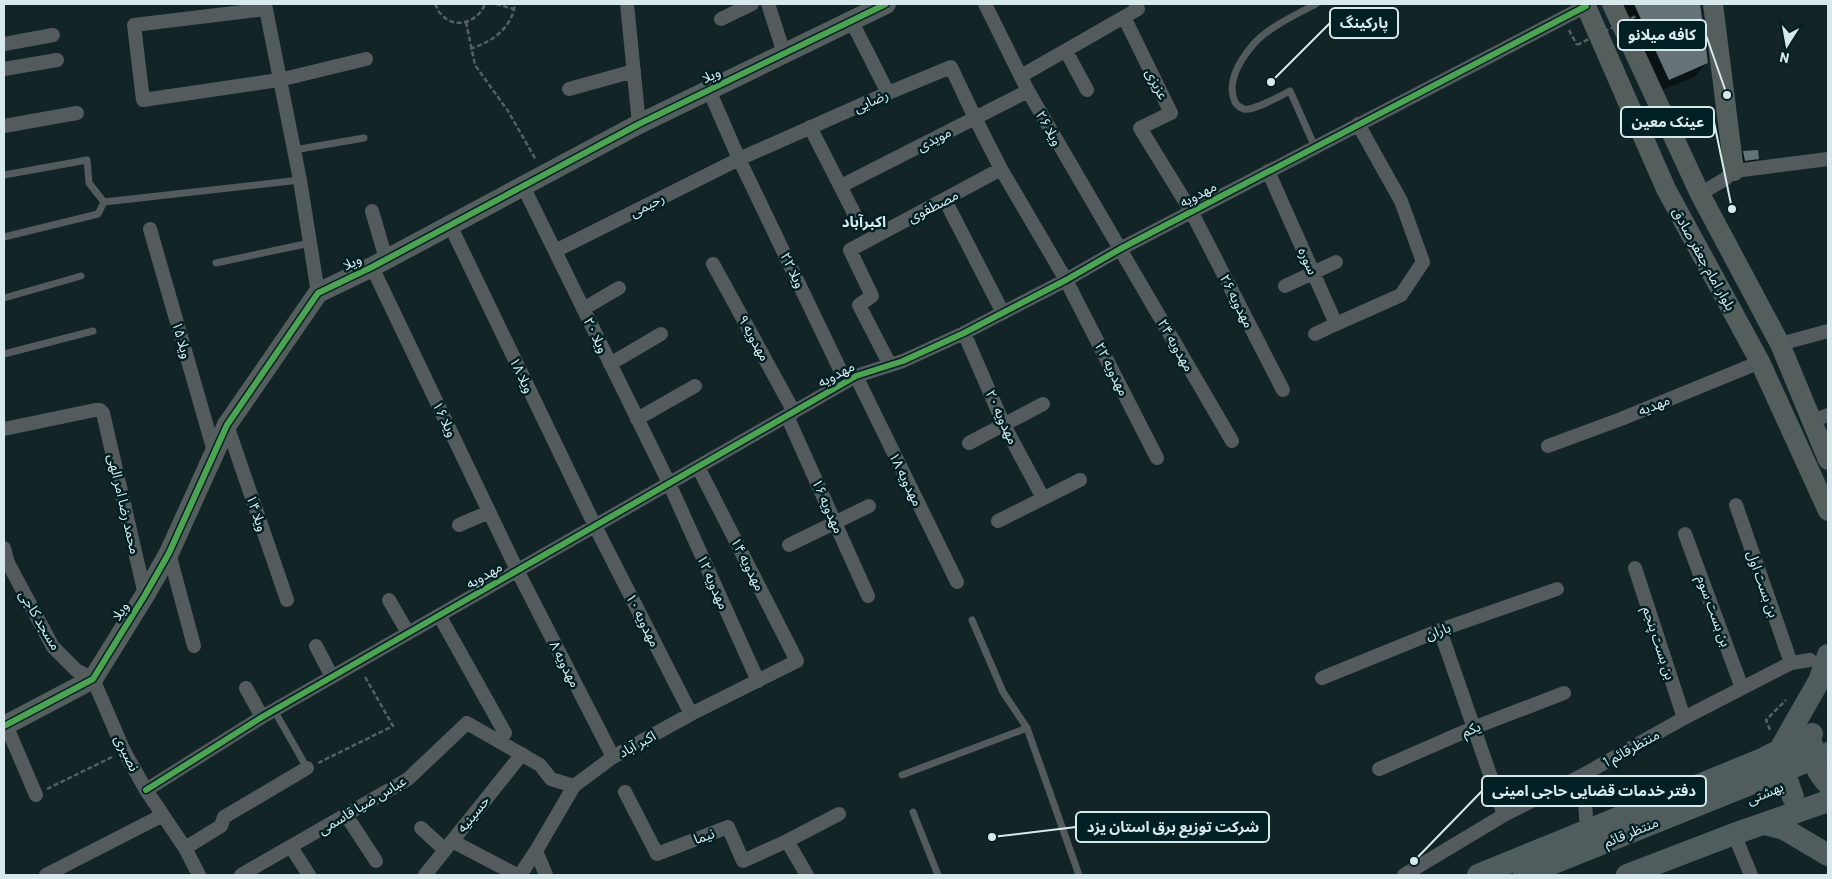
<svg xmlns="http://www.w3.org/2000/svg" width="1832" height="879" font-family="Barlow,'Noto Sans Arabic',sans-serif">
	<rect width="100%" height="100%" fill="#122426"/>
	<path fill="#0007" d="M1614,4H1698L1707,63L1694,77L1656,93Z
		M1744,152L1757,159L1751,165L1738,167V159Z"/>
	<path fill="#657276" d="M1634,4H1700L1708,63L1669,80Z
		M1758,150L1759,159L1745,161L1743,151Z"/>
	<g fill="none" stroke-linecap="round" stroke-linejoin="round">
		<path stroke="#566060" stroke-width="2.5" stroke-dasharray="5 2.5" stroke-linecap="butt" d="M435,4C437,7 438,12 441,14C455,31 479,21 485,4
			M496,4L514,9
			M466,22L475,65L508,111L536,160
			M1569,30L1577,45
			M470,49C492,42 512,28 515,4
			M1770,730L1766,720L1786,700
			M318,763L393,726L364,675
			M47,789L112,757"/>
		<path stroke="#535b5c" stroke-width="7" d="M1315,147L1290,91C1280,96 1254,111 1244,109C1240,108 1237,105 1235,102C1226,83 1240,60 1252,46C1265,29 1297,14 1316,4
			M294,150L364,138
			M4,175L87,160L89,183L104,202
			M4,237L98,214L104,202L300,180
			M216,263L310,243
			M4,298L81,276
			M4,354L93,331
			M972,620L1003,692L1027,728L1079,875
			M274,710L307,768
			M902,775L1027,728
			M913,812L938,875"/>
		<path stroke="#535b5c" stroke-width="14" d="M265,4L300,180L318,293
			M627,4L639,124
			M768,4L784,53
			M985,4L1028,91L1232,441
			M266,9L134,25L143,100L279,80L366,59
			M1124,17L1171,113L1140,128L1191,211L1283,390
			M721,19L752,4
			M851,20L888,93
			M4,44L53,35
			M1066,51L1087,90
			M4,69L57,60
			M1021,76L1138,9L1136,4
			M569,89L634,71
			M709,90L739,159L846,382
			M4,126L77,113
			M810,127L857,219
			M1268,171L1336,324L1401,295L1423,262L1401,201L1358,124
			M523,186L669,483L758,681
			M841,186L1028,91
			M1700,194L1725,179L1734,171L1828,159
			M945,200L1003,313
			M372,211L386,259
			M450,225L595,526L691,714
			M150,229L214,451
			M555,251L739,159L888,93L951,67L975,118L1001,169L1066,280L1157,458
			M713,264L794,412
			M372,267L517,570L613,757
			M1285,286L1336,262
			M583,309L619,288
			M964,333L1004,425L1043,498
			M1315,334L1336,324
			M1780,344L1828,331
			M610,364L661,334
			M890,365L859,305L872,296L850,250L1001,169
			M856,376L957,582
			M787,416L868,596
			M637,419L695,386
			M1812,421L1828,415
			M227,425L287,600
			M4,429L95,410H100L103,413L145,595
			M969,443L1043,404
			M1548,446L1621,419L1760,362
			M1736,505L1791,663
			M998,521L1080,480
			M459,525L489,512
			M1685,534L1742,688
			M789,545L869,506
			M4,548L8,563L53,647L76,670L93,679L124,751L146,790L185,848L199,875
			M169,553L194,646
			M1635,568L1684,718
			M389,600L408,633
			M439,615L505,733L499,741
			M1440,630L1504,815
			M316,646L332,677
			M1322,678L1440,630L1557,589
			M246,688L262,717
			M6,725L36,795
			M1379,769L1473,728L1564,693
			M1583,775L1587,830
			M146,790L262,717L856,376L903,361L964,333L1066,280L1120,249L1586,6
			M625,792L657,854L728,827L743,861L787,841L807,875
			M346,815L376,861
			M421,828L445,850
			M1734,834L1751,875
			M452,841L517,875
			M787,841L839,814
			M291,847L309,875
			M185,848L221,826L224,817L307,768
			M536,851L546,875
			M46,875L163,815
			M241,875L408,779L467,723L540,765L551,779L574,786
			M425,875L522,754
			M520,875L536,851L574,786L613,757L691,714L797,661L698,467
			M1404,875L1504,815L1583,775L1684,718L1791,663L1810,660"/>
		<path stroke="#535e5d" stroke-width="20" d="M1585,4L1666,189L1760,362L1828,511
			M1612,4L1700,194L1780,344L1828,460
			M1713,4L1734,171
			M4,726L93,679L145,595L169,553L227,425L318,293L372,267L639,124L886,4"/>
		<path stroke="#515c5d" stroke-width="22" d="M1779,751L1819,681L1828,655
			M1765,824L1784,829L1828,855
			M1478,875L1760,760L1812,734
			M1524,875L1828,753
			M1627,875L1734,834L1828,801"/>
		<path stroke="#566060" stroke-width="2.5" stroke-dasharray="5 2.5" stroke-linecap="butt" d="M1577,45L1636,16"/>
		<path stroke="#515c5d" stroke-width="22" d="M1812,745C1813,762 1817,773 1828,784
			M1779,766L1783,769L1793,797"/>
		<g stroke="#012024" stroke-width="9">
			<path id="cycleway" d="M4,726L93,679L145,595L169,553L227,425L318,293L372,267L639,124L886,4
				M146,790L262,717L856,376L903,361L964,333L1066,280L1120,249L1586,6"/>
		</g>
		<use href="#cycleway" stroke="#4ca352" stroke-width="6"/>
	</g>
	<g text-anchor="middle" stroke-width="5" stroke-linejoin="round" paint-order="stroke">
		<g font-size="14" fill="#d8e9ec" stroke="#012024">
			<text transform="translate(711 75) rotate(-26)" y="5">ویلا</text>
			<text transform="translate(1157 84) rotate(63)" y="5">عزیزی</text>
			<text transform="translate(871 101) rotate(-24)" y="5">رضایی</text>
			<text transform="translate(1049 128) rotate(60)" y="5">ویلا ۲۶</text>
			<text transform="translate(934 139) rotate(-27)" y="5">مویدی</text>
			<text transform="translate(1198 194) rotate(-28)" y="5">مهدویه</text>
			<text transform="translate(647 205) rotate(-27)" y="5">رحیمی</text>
			<text transform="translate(933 206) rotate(-27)" y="5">مصطفوی</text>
			<text transform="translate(1704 259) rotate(61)" y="5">بلوار امام جعفر صادق</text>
			<text transform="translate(1308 261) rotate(66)" y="5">سوره</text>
			<text transform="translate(352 262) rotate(-26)" y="5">ویلا</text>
			<text transform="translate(793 270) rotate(64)" y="5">ویلا ۲۲</text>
			<text transform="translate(1237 301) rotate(63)" y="5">مهدویه ۲۶</text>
			<text transform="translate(596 335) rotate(64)" y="5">ویلا ۲۰</text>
			<text transform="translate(754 338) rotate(61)" y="5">مهدویه ۹</text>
			<text transform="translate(182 340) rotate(74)" y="5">ویلا ۱۵</text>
			<text transform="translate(1176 345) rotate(60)" y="5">مهدویه ۲۴</text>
			<text transform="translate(1112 369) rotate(63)" y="5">مهدویه ۲۲</text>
			<text transform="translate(836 374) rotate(-28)" y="5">مهدویه</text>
			<text transform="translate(522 375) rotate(64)" y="5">ویلا ۱۸</text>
			<text transform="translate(1654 405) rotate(-22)" y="5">مهديه</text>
			<text transform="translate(1002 417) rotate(65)" y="5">مهدویه ۲۰</text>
			<text transform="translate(445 419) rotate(64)" y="5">ویلا ۱۶</text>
			<text transform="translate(906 479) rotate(64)" y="5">مهدویه ۱۸</text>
			<text transform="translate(124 504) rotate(77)" y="5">محمد رضا امر الهی</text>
			<text transform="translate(828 506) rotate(66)" y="5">مهدویه ۱۶</text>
			<text transform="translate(257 513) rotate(71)" y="5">ویلا ۱۴</text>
			<text transform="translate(748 564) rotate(63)" y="5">مهدویه ۱۴</text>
			<text transform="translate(484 575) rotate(-30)" y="5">مهدویه</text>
			<text transform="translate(713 582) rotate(66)" y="5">مهدویه ۱۲</text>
			<text transform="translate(1763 584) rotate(71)" y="5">بن بست اول</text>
			<text transform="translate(120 611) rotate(-58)" y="5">ویلا</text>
			<text transform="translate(1714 611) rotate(70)" y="5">بن بست سوم</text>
			<text transform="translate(40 620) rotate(59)" y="5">مسجد کاجی</text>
			<text transform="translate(643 620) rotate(63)" y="5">مهدویه ۱۰</text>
			<text transform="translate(1438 631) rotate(-21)" y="5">باران</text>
			<text transform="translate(1659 643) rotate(72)" y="5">بن بست پنجم</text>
			<text transform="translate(565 664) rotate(63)" y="5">مهدویه ۸</text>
			<text transform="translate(1471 729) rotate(-23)" y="5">یکم</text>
			<text transform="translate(637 744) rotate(-29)" y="5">اکبر آباد</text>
			<text transform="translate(1631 748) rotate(-29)" y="5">منتظرقائم 1</text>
			<text transform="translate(127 753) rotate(64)" y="5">نصیری</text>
			<text transform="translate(1765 793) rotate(-23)" y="5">بهشتی</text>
			<text transform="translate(362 805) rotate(-31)" y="5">عباس ضیا قاسمی</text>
			<text transform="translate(473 814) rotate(-51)" y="5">حسینیه</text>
			<text transform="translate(1631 832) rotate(-22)" y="5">منتظر قائم</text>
			<text transform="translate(704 836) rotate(-20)" y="5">نیما</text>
		</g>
		<g font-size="15" font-weight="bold" fill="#d8e9ec" stroke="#012024">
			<text x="864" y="227">اکبرآباد</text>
		</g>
	</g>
	<path fill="none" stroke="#d8e9ec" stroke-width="2" d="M1271 82L1330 23M1727 95L1706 35M1732 209L1714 122M1414 861L1482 791M992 837L1076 827"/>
	<g fill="#d8e9ec" stroke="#012024" stroke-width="2">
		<circle cx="1271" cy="82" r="5"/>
		<circle cx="1727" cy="95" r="5"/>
		<circle cx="1732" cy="209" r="5"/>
		<circle cx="1414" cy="861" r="5"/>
		<circle cx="992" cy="837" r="5"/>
	</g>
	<g fill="#012024" stroke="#d8e9ec" stroke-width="2">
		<rect x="1330" y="8" width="68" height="30" rx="5"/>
		<rect x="1618" y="20" width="88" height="30" rx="5"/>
		<rect x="1621" y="107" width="93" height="30" rx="5"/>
		<rect x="1482" y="776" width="224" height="30" rx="5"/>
		<rect x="1076" y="812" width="193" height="30" rx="5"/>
	</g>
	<g font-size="15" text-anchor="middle" font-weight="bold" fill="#d8e9ec">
		<text x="1364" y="28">پارکینگ</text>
		<text x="1662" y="40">کافه میلانو</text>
		<text x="1668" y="127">عینک معین</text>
		<text x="1594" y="796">دفتر خدمات قضایی حاجی امینی</text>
		<text x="1173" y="832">شرکت توزیع برق استان یزد</text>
	</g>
	<rect width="1832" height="879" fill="none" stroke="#d8e9ec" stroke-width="10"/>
	<g transform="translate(1787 45) rotate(191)" stroke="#012024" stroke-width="4" paint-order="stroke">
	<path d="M0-4L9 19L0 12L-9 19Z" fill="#d8e9ec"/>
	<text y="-8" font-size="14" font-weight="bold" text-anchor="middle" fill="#d8e9ec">N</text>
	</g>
</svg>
